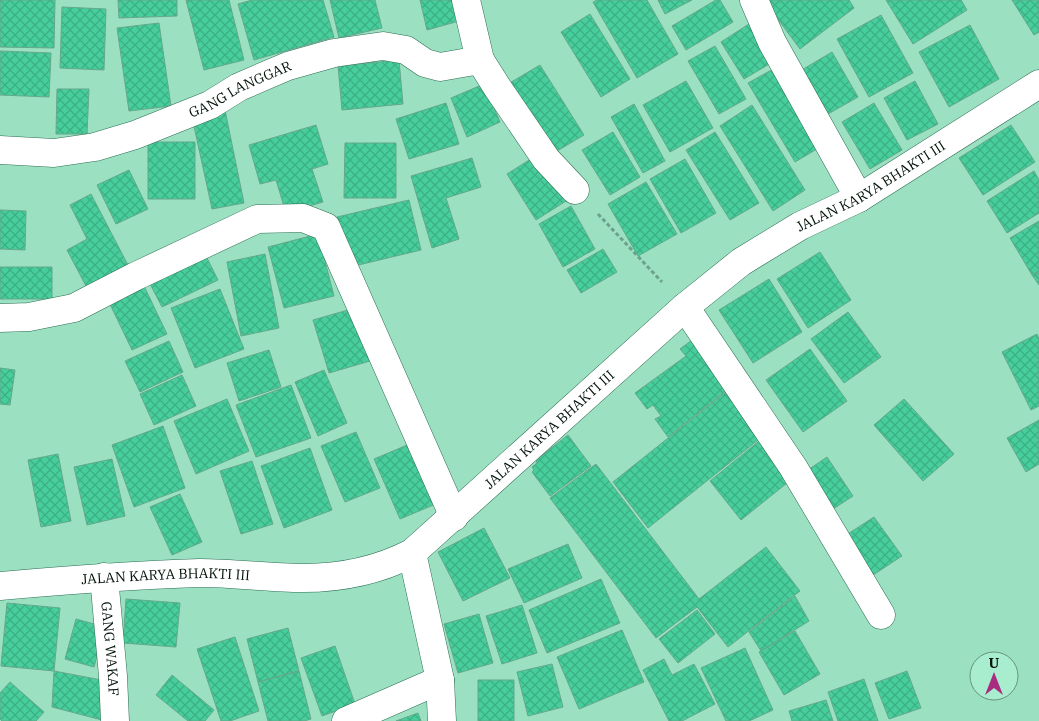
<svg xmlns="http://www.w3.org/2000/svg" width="1039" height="721" font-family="'IBM Plex Serif',serif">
	<defs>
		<pattern id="building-cross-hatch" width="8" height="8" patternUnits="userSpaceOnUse" patternTransform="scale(1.25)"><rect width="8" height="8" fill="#47ce9c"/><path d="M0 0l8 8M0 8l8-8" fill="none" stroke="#3cb085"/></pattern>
	</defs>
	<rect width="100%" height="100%" fill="#9be0c1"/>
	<path fill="url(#building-cross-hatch)" stroke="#65a88b" d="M0,0H55L54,48L0,47Z
		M118,0H177V16L119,18Z
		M186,0H229L244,60L204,70Z
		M252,0H323L334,37L254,60L238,4Z
		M330,0H375L382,28L339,38Z
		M420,0H454L459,21L427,30Z
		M597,0H647L678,54L637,78L593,2Z
		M658,0H692L665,14Z
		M716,0H720L733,22L686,50L672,26Z
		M770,0H849L854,8L800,49L766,3Z
		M886,0H961L967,10L913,44Z
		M1012,0H1039V32L1034,35Z
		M62,7L106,9L104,70L60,68Z
		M590,14L630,79L601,97L561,32Z
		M881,15L913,73L869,97L837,39Z
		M752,22L776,60L744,79L721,42Z
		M159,23L171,106L129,111L117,28Z
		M970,25L999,79L949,107L919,52Z
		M715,46L746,99L719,114L688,61Z
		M0,51L51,53L49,97L0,95Z
		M832,52L858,97L821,118L795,74Z
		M399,60L403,104L342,110L338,66Z
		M540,65L584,135L552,154L508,84Z
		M775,68L822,146L795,162L748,83Z
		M686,81L713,128L670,152L643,105Z
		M915,81L938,124L907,140L884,98Z
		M484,84L500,122L467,137L451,98Z
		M57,89H89L87,134H56Z
		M446,103L459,144L409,159L396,119Z
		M874,103L902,150L870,169L842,122Z
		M634,104L665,161L643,173L611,117Z
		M752,105L805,190L773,211L720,126Z
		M225,110L244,203L212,209L192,117Z
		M316,125L328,164L312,169L323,202L286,213L276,180L260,184L249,145Z
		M1011,125L1035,162L983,195L959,158Z
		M613,132L640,177L610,195L582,150Z
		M715,132L759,203L730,220L686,150Z
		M148,142H195V199H148Z
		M345,143H396V198H344Z
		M537,155L566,201L536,220L507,174Z
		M472,158L481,187L446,198L459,239L432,248L411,176Z
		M685,159L716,213L681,233L650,179Z
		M129,170L148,209L116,224L97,185Z
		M1034,171L1039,180V213L1007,233L987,201Z
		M646,182L677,234L638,256L608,204Z
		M91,194L129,267L87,288L67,250L87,239L70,205Z
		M409,200L421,250L350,267L337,217Z
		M571,206L595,249L563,267L539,224Z
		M0,210L26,211L25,250L0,249Z
		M1039,221V271L1032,275L1010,238Z
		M318,234L334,296L284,308L268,247Z
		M603,249L617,272L581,293L567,270Z
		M203,250L218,280L162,307L147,278Z
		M820,252L851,300L808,328L777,279Z
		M265,254L279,328L241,336L227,262Z
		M0,267H52V299H0Z
		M1039,271V285L1032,275Z
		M769,279L802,332L753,363L719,310Z
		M143,284L167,334L132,350L108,300Z
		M220,289L244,349L195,368L171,308Z
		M355,308L370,361L329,373L313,320Z
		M848,312L881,357L844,383L811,339Z
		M1037,334L1039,339V406L1031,410L1002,352Z
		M692,340L728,389L668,437L655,419L661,416L653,405L647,409L635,393L686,356L680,349Z
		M169,341L183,372L140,392L125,361Z
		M810,349L847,401L803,432L766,380Z
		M269,350L281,387L239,401L227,363Z
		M0,368L15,370L10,405L0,404Z
		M324,370L347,423L318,436L295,382Z
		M182,375L196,406L154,425L140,394Z
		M291,385L311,438L256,457L236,405Z
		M727,391L763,436L648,528L613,482Z
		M227,399L249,451L196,474L174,421Z
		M904,399L954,454L923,481L874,425Z
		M1039,420V464L1026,472L1007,438Z
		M163,426L185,488L134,507L112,445Z
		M356,432L380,488L345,502L321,446Z
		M568,435L591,466L550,496L532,472L534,470L532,467L537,463L536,460Z
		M764,437L787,483L741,520L710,481Z
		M412,443L438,503L400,519L374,459Z
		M310,448L332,510L284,528L261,466Z
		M58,454L71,521L41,527L28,460Z
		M827,457L853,496L830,511L805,472Z
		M112,459L125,516L87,525L74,467Z
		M252,461L273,524L241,534L220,471Z
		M596,464L699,599L766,547L800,591L728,647L697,607L656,638L550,498Z
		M180,494L202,542L172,555L150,507Z
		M874,517L902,556L867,579L840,539Z
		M484,528L510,578L463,601L438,552Z
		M568,544L582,578L524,603L508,569Z
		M601,579L620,623L547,653L529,610Z
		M795,596L809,621L761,651L749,632Z
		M126,599L180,603L176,647L123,643Z
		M7,603L60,608L54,671L1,666Z
		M522,605L537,653L502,664L486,616Z
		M697,610L715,634L678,663L659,639Z
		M479,614L493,663L458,673L444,624Z
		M76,619L105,627L94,667L65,659Z
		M288,628L299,671L258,682L247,639Z
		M622,630L644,682L579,709L557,657Z
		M795,631L820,674L784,695L759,652Z
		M235,637L259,711L230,721H221L197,649Z
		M335,646L355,704L322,716L301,658Z
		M745,648L773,710L749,721H726L701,668Z
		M664,659L672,675L694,664L715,704L682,721H669L643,670Z
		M552,664L563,707L528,716L517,672Z
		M54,671L112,682L102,720L52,707Z
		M299,671L311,719L304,721H268L258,682Z
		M907,671L921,708L889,719L875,683Z
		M172,675L214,710L205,721H188L156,695Z
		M864,679L878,721H838L828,692Z
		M478,680H514V721H478Z
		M10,682L44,712L36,721H2L0,719V693Z
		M826,700L833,721H792L789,711Z
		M418,713L421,721H396Z"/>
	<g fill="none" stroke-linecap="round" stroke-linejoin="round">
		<g stroke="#296e53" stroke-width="29">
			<g id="street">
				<path d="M466,0L480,60L497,87L546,159L575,190"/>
				<path d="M754,0L772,42L859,198"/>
				<path id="s1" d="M0,150L54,153L95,147L135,135L210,105L239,87L288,66L334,53L383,46L406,50L425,63L440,67L480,60"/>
				<path d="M685,307L793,467L881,615"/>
				<path d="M0,318L29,317L74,308L136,276L257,219L303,218L326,227L454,517"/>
				<path d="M412,553L440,680L442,721"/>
				<path id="s2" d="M104,577L113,676L115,721"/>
				<path id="s3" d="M0,586C67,580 133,575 200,573C235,573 269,578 303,578C340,578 379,570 412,553L685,307L741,262L800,226L859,198L1039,84"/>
				<path d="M346,721L440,680"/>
			</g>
		</g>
		<path stroke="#6ca289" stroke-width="3" stroke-dasharray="4 2.5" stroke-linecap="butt" d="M598,214L662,282"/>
		<use href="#street" stroke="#fff" stroke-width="28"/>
	</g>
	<g text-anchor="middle" stroke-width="4.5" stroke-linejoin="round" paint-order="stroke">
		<g font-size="14" fill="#001208" stroke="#a8edcd">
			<text dy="5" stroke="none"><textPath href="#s1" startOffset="252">GANG LANGGAR</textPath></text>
			<text dy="5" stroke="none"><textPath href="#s3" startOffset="1006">JALAN KARYA BHAKTI III</textPath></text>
			<text dy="5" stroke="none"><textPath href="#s3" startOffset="601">JALAN KARYA BHAKTI III</textPath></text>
			<text dy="5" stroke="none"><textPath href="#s3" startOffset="166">JALAN KARYA BHAKTI III</textPath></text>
			<text dy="5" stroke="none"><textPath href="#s2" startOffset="72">GANG WAKAF</textPath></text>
		</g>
	</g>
	<g transform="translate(994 676)"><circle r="24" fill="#a8edcd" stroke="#65957e"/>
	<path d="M0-4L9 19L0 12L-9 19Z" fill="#a82c7f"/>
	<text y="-8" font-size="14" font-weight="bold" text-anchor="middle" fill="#001208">U</text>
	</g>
</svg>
